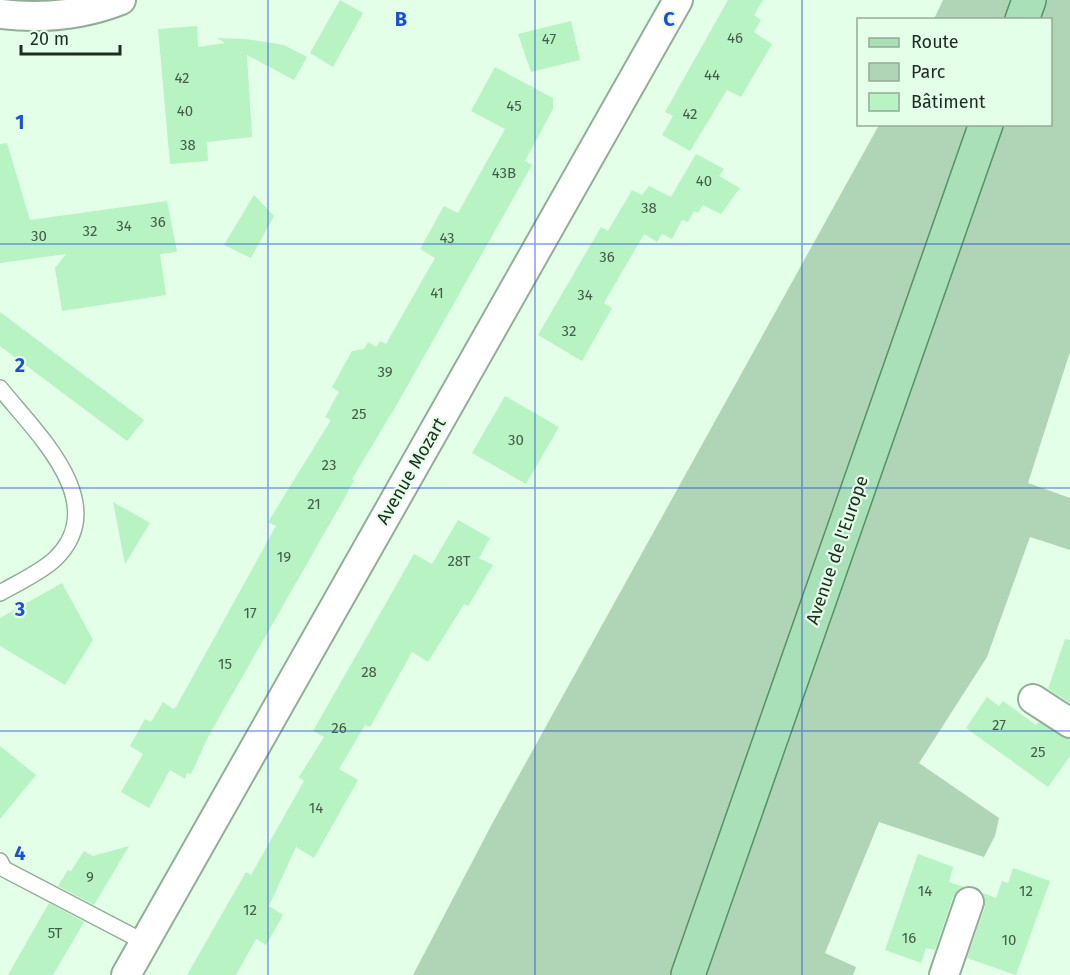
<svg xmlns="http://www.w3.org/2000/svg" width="1070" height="975" font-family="'Fira Sans',sans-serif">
	<rect width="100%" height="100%" fill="#e3ffe8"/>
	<path fill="#afd4b6" d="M943,0H1070V352L1028,483L1070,498V550L1030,537L987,657L919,763L999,818L995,836L984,857L879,822L825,953L856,967L853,975H413L493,822L879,125L1050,124V20L934,19Z"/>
	<path fill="#b7f3c3" d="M340,0L363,13L333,67L310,53Z
		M728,0H763L754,15L761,20L754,32L772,44L741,97L727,90L690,151L662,135L673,116L665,112Z
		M571,21L580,60L531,72L518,34Z
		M197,26L198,47L225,43L217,38L246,39L284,45L307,57L294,80L247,55L252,137L207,142L208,161L170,164L158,29Z
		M495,67L553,98V109L525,161L532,165L396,406L352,479L354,480L345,497L209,735L191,774L187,773L185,779L170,770L149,808L121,792L143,754L130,746L145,719L151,722L163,702L173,709L176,707L276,526L268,522L331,420L325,417L339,392L332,387L352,351L364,349L368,342L376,347L380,341L386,344L435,258L420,249L444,206L458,213L505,129L471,111Z
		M7,143L30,220L167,201L177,252L160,254L166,295L62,311L55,268L66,254L0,263V144Z
		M696,154L724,169L719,176L740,188L721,214L703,205L698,213L694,211L688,222L682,220L672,239L662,234L657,242L644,234L604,303L612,308L582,361L538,335L601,227L608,231L632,190L642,195L649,186L671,197Z
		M254,195L274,216L251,258L224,245Z
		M0,312L144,420L127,441L0,346Z
		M505,396L559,427L526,484L472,453Z
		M113,502L150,523L125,564Z
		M458,520L490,538L479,558L493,565L468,606L464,604L428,662L412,652L370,727L365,725L339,769L358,780L314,858L296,847L269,906L283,915L266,945L256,939L236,975H187L246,872L251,875L304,781L299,777L324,737L313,731L414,554L432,564Z
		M62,583L93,640L65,685L0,646V618Z
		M1065,639L1070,640V703L1048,689Z
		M987,697L999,706L1003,701L1036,725L1038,722L1070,739V756L1048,787L966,728Z
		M0,746L36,775L0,819Z
		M129,846L94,905L58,886L68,870L71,871L84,851L93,856Z
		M918,854L953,867L949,882L964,887L953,897L935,950L926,948L921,963L885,950Z
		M1013,868L1050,881L1016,975L967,958L985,907L983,893L996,898L1002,881L1008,883Z
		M49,903L84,922L53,975H8Z"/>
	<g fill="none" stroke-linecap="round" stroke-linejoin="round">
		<g stroke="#93ae98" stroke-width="18">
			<path id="lane" d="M0,388C35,432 113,503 55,559C40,573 17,583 0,593
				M0,861L4,869L144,942"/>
		</g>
		<g stroke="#93ae98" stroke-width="32">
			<path id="street" d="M0,14C41,19 83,15 121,0
				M1033,699L1070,723
				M126,975L678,0
				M944,975L969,902"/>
		</g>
		<g stroke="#549363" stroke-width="36">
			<path id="primary" d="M1022,20L1029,0
				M688,975L986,124"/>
		</g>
		<use href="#lane" stroke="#fff" stroke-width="15"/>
		<use href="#street" stroke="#fff" stroke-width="28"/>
		<use href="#primary" stroke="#a9e0b7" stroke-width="33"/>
	</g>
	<path fill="none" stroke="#1d4ed8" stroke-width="1.5" stroke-opacity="0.55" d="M268,0V975M535,0V975M802,0V975M0,244H1070M0,488H1070M0,731H1070"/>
	<g text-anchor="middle" stroke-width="4.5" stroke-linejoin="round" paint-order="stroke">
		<g font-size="15" fill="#455c4a">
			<text x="735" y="43">46</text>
			<text x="549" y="44">47</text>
			<text x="712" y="80">44</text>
			<text x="182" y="83">42</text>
			<text x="514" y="111">45</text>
			<text x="185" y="116">40</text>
			<text x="690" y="119">42</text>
			<text x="188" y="150">38</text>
			<text x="504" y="178">43B</text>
			<text x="704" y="186">40</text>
			<text x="649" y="213">38</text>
			<text x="158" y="227">36</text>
			<text x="124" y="231">34</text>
			<text x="90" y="236">32</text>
			<text x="39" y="241">30</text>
			<text x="447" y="243">43</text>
			<text x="607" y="262">36</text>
			<text x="437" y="298">41</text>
			<text x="585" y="300">34</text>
			<text x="569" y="336">32</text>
			<text x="385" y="377">39</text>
			<text x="359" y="419">25</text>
			<text x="516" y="445">30</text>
			<text x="329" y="470">23</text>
			<text x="314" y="509">21</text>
			<text x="284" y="562">19</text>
			<text x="459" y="566">28T</text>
			<text x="250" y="618">17</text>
			<text x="225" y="669">15</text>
			<text x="369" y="677">28</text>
			<text x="999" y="730">27</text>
			<text x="339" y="733">26</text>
			<text x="1038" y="757">25</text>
			<text x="316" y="813">14</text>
			<text x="90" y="882">9</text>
			<text x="925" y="896">14</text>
			<text x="1026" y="896">12</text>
			<text x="250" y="915">12</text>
			<text x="55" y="938">5T</text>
			<text x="909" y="943">16</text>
			<text x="1009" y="945">10</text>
		</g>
		<g font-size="18" fill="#1f2a21" stroke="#e3ffe8">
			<text transform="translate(411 471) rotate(-60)" y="6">Avenue Mozart</text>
			<text transform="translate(837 550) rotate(-71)" y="6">Avenue de l'Europe</text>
		</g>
	</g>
	<g font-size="20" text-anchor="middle" font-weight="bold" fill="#1d4ed8" stroke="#e3ffe8" stroke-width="4.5" stroke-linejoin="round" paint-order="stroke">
		<text x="401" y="26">B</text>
		<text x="669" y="26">C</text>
		<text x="20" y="129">1</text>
		<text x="20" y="372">2</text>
		<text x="20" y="616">3</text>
		<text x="20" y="860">4</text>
	</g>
	<rect x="857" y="18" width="195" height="108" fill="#e3ffe8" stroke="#95aa98" stroke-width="1.5"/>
	<rect x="869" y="38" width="30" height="9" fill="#a9e0b7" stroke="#95aa98" stroke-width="1.5"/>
	<text x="911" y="48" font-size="18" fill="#1f2a21">Route</text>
	<rect x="869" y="63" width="30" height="18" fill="#afd4b6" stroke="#95aa98" stroke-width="1.5"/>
	<text x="911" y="78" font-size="18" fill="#1f2a21">Parc</text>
	<rect x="869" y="93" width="30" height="18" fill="#b7f3c3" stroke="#95aa98" stroke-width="1.5"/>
	<text x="911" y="108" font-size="18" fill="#1f2a21">Bâtiment</text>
	<path d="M21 45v9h99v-9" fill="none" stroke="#1f2a21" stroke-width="3"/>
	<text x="30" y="45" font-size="18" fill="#1f2a21" stroke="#e3ffe8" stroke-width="4.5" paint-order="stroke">20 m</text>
</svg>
